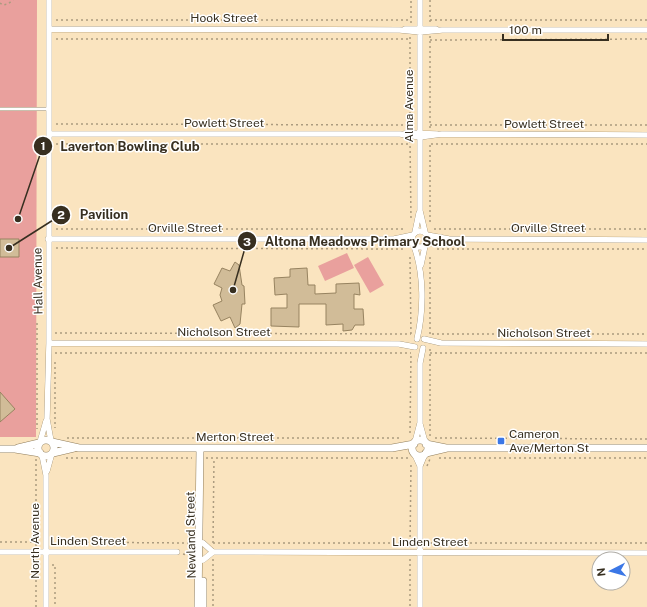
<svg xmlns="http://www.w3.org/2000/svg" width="647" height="607" font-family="'Public Sans',sans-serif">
	<rect width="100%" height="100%" fill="#fae4bf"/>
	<path fill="#e9a09d" d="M0,0H37L36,437H0Z
		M347,253L354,268L325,281L318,266Z
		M368,257L384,285L370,293L354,265Z"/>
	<path fill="#d1bc98" stroke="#978360" d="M0,239H19V257H0Z
		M235,262L239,265L242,285L244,286L245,304H242L240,324L235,328L230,317L221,321L213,305L222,301L220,295L222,288L214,284L222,268L230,271Z
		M307,268L308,285H315V294L336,293V284L359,283L360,295L354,294V309H363L364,325H355L352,330L343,331V324L326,325V304H299V327L271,326V308H287V294L275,295L274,278L290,277V269Z
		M0,392L15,409L0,422Z"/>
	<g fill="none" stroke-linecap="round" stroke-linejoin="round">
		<g stroke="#917e5b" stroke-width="4">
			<path id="service" d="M0,109H49"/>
		</g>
		<g stroke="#917e5b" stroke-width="6">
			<path id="minor" d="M49,0V343L47,419L51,441
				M420,0V211L425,232
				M49,29L400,30L420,32L442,30H647
				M405,29H436
				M406,133L437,134
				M49,134H400L420,137L442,134L647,135
				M412 239a8 8 0 1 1 16 0a8 8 0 1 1-16 0Z
				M415,232L419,213
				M427,235L449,239L647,240
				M48,239H394L413,235
				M395,239L412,243
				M427,244L445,240
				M414,246C424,274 424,310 417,339
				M421,265L425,246
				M424,339L441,343L647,344
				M49,343L399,344L415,347
				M420,424L425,442
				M40,442L46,421
				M415,442L420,423V363L423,348
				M42,455L46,475V607
				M415,455L420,466V607
				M420,466L425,454
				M47,471L52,453
				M203,543L213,552L647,553
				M0,552H177
				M203,560L213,552"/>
		</g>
		<g stroke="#917e5b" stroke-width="8">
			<path id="tertiary" d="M38 448a8 8 0 1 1 16 0a8 8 0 1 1-16 0Z
				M412 448a8 8 0 1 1 16 0a8 8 0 1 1-16 0Z
				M52,442L79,448H392L414,444
				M426,444L446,448
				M18,448L39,443
				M0,449H15L40,453
				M53,453L74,448
				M426,453L447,448H647
				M198,607L200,448
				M203,607V581"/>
		</g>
		<path stroke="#ab9b7f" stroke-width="1.5" stroke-dasharray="2 3" stroke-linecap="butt" d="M0,3L3,5L8,4L13,0
			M56,20H410
			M430,20H647
			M430,22V0
			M411,23V0
			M430,36V128
			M410,37V127
			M56,39H410
			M430,40L647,39
			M56,124L410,125
			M430,125H647
			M410,141L411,219
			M56,144H411
			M431,144H647
			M430,222V142
			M56,229H406
			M434,229H647
			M56,248L405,249
			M437,249H647
			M410,257L411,337
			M430,257V334
			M37,323V429
			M55,333L411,334
			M432,334H647
			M55,353H411
			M430,353H647
			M55,362V428
			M410,433L411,353
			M430,436V347
			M67,438H401
			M435,438L647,439
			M66,458H192
			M206,458H410
			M439,458H647
			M36,459V466H37
			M427,466L430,459
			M0,542H40
			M52,542L188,543
			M213,543H415
			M213,543L214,458
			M425,543H647
			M36,546V466
			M410,547L411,463
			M183,554L193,556
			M213,559V607
			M410,559V607
			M52,565H55V607
			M36,607V558"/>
		<use href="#service" stroke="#fff" stroke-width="3"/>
		<use href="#minor" stroke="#fff" stroke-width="5.5"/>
		<use href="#tertiary" stroke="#fff" stroke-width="7"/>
	</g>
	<rect fill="#3b77e6" stroke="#fff" stroke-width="1.5" x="497" y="437" width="8" height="8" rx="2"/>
	<g text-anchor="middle" stroke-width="3" stroke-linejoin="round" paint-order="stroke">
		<g font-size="12" fill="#372f20" stroke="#fff">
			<text x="224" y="22">Hook Street</text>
			<text transform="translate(409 106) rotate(-90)" y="4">Alma Avenue</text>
			<text x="224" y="127">Powlett Street</text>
			<text x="544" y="128">Powlett Street</text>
			<text x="185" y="232">Orville Street</text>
			<text x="548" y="232">Orville Street</text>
			<text transform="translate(38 281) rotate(-91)" y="4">Hall Avenue</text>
			<text x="224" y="336">Nicholson Street</text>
			<text x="544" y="337">Nicholson Street</text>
			<text x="235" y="441">Merton Street</text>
			<text transform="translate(191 535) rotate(-91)" y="4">Newland Street</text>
			<text transform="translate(35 541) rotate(-90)" y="4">North Avenue</text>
			<text x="88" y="545">Linden Street</text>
			<text x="430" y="546">Linden Street</text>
		</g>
		<g font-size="12" fill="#372f20" stroke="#fff" text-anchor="start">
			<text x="509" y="438">Cameron<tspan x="509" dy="14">Ave/Merton St</tspan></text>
		</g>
	</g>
	<path fill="none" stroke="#372f20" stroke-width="1.5" d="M18 219L43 146M9 248L61 215M233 290L247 241"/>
	<g fill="#372f20" stroke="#fff" stroke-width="1.5">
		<circle cx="18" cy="219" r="4"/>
		<circle cx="9" cy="248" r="4"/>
		<circle cx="233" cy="290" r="4"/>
		<circle cx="43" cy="146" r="10"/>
		<circle cx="61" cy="215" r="10"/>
		<circle cx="247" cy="241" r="10"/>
	</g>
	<g font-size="12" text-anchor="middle" font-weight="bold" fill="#fff">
		<text x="43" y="150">1</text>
		<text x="61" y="219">2</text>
		<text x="247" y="246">3</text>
	</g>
	<g font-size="13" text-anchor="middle" font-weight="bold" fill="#372f20" stroke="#fff" stroke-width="3" stroke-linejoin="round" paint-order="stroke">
		<text x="130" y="151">Laverton Bowling Club</text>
		<text x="104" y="219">Pavilion</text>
		<text x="365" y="246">Altona Meadows Primary School</text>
	</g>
	<g transform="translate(611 571) rotate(264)"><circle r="19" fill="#ffffff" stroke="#afaca6"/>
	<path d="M0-3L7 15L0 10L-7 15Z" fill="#3b77e6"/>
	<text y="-6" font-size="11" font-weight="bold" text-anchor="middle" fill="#372f20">N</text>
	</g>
	<path d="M503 34v6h105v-6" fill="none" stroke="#372f20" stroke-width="2"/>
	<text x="509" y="34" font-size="12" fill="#372f20" stroke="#ffffff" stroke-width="3" paint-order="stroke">100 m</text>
</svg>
